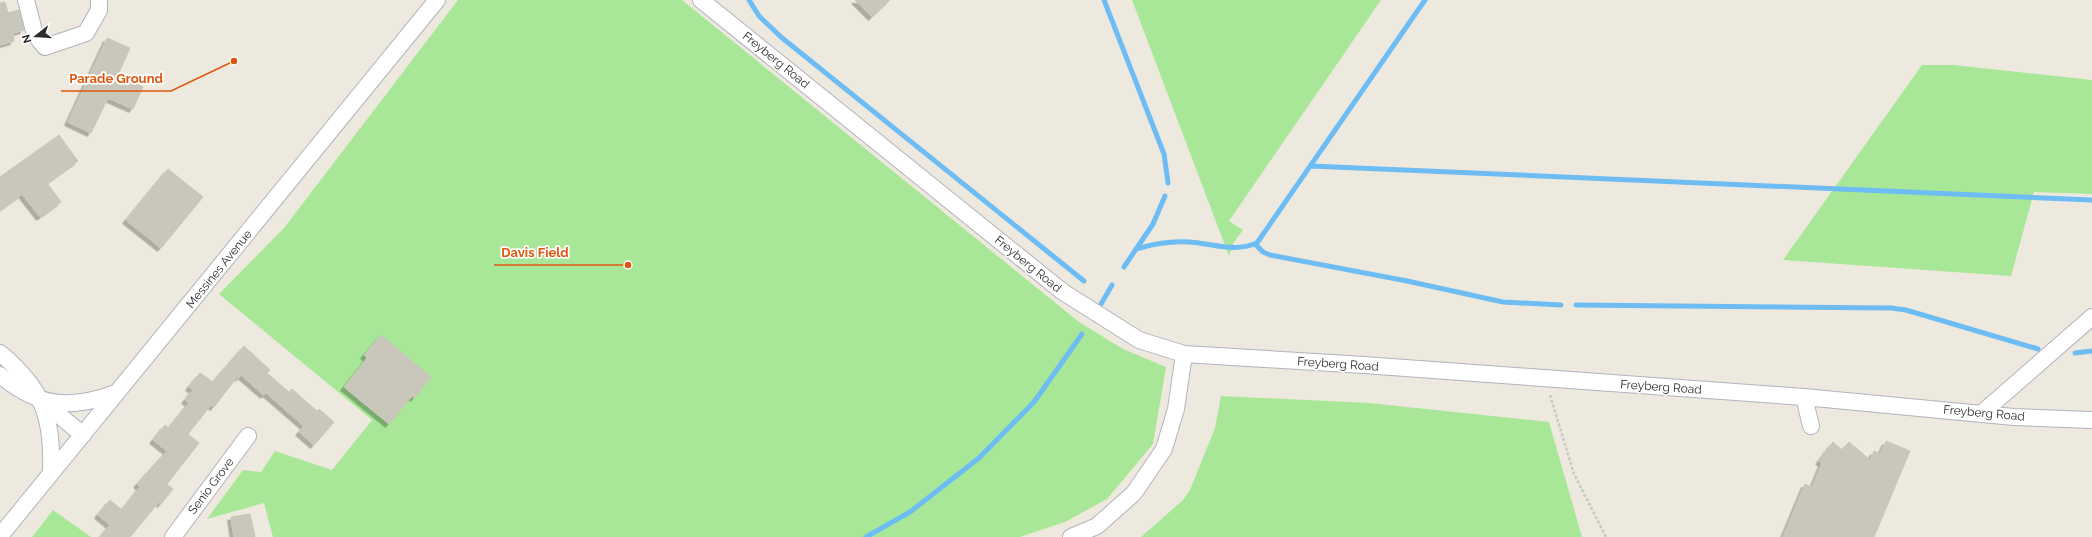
<svg xmlns="http://www.w3.org/2000/svg" width="2092" height="537" font-family="Raleway,sans-serif">
	<defs>
		<filter id="shadow"><feDropShadow dx="-3.5" dy="3.5" stdDeviation="0" flood-color="#0004"/></filter>
	</defs>
	<rect width="100%" height="100%" fill="#eee9de"/>
	<path fill="#a8e798" d="M458,0H682L1079,322L1123,349L1166,367L1153,444L1107,499L1065,522L1020,537H273L264,503L207,519L243,470L261,472L275,451L332,470L372,420L219,294L284,228Z
		M1132,0H1381L1229,221L1243,230L1234,242L1229,256Z
		M1922,65H1954L2092,80V194L2034,192L2011,276L1783,260Z
		M1221,396L1369,403L1549,422L1582,537H1141L1183,500L1190,490L1215,428Z
		M53,510L91,537H32Z"/>
	<g fill="none" stroke-linecap="round" stroke-linejoin="round">
		<path stroke="#6dbdf4" stroke-width="5" d="M749,0L759,16L781,37L1084,281
			M1104,0L1164,154L1168,183
			M1311,166L2092,200
			M1255,244L1263,252L1270,255L1407,281L1503,302L1561,305
			M1136,249C1153,244 1169,241 1188,242C1212,243 1233,253 1257,243L1425,0
			M1124,267L1153,224L1165,196
			M1101,304L1112,285
			M1576,305L1891,308L1906,310L2038,349
			M2075,353L2092,351
			M866,537L910,512L979,458L1034,402L1082,334"/>
	</g>
	<path fill="#c9c7bc" stroke="#cac6b7" filter="url(#shadow)" d="M855,0H890L872,17Z
		M5,2L8,13L19,10L24,30L13,33L14,41L0,45V3Z
		M107,38L130,48L118,75L143,87L133,109L108,98L91,133L68,122Z
		M59,135L78,161L47,183L61,202L40,217L22,194L0,210V177Z
		M168,169L203,197L161,248L126,220Z
		M381,335L431,377L414,398L412,396L389,424L344,387L367,358L364,355Z
		M244,346L270,370L267,373L289,392L292,389L317,411L319,409L334,422L314,445L299,432L304,426L266,393L264,395L241,375L239,378L237,377L214,407L211,405L188,434L199,443L167,484L173,489L161,504L159,502L130,537H100L110,525L98,515L110,500L122,510L140,487L137,484L167,451L153,440L165,425L169,428L189,403L185,400L193,390L189,387L200,373L213,382Z
		M1886,441L1910,451L1874,537H1783L1805,484L1812,487L1822,463L1819,461L1833,442L1842,450L1849,442L1870,460L1874,451L1880,454Z
		M250,514L255,537H234L231,517Z"/>
	<g fill="none" stroke-linecap="round" stroke-linejoin="round">
		<g stroke="#b2b2c0" stroke-width="18">
			<path id="minor" d="M26,0L35,35L45,47L86,33L99,10V0
				M701,0L1063,292L1139,340L1184,354L1364,365L1804,397L2014,417L2092,420
				M0,353C43,389 53,417 51,472
				M0,375C38,407 70,410 116,393
				M1804,397L1811,426
				M42,401L83,435
				M1982,413L2092,317
				M0,536L437,0
				M173,537L248,436
				M1071,537L1097,526L1134,493L1164,449L1176,409L1184,354"/>
		</g>
		<path stroke="#c8c8c8" stroke-width="2.5" stroke-dasharray="3 2" stroke-linecap="butt" d="M1550,395L1574,474L1606,537"/>
		<use href="#minor" stroke="#fff" stroke-width="16"/>
	</g>
	<g text-anchor="middle" stroke-width="3.5" stroke-linejoin="round" paint-order="stroke">
		<g font-size="12" fill="#2c2c2c" stroke="#fff">
			<text transform="translate(776 60) rotate(39)" y="4">Freyberg Road</text>
			<text transform="translate(1028 264) rotate(39)" y="4">Freyberg Road</text>
			<text transform="translate(219 269) rotate(-51)" y="4">Messines Avenue</text>
			<text transform="translate(1338 364) rotate(4)" y="4">Freyberg Road</text>
			<text transform="translate(1661 387) rotate(4)" y="4">Freyberg Road</text>
			<text transform="translate(1984 413) rotate(5)" y="4">Freyberg Road</text>
			<text transform="translate(211 486) rotate(-53)" y="4">Senio Grove</text>
		</g>
	</g>
	<path fill="none" stroke="#df570e" stroke-width="1.5" d="M234 61L171 91H61M628 265L577 265H494"/>
	<g fill="#df570e" stroke="#fff" stroke-width="1.5">
		<circle cx="234" cy="61" r="4"/>
		<circle cx="628" cy="265" r="4"/>
	</g>
	<g font-size="13" text-anchor="middle" font-weight="bold" fill="#df570e" stroke="#fff" stroke-width="3.5" stroke-linejoin="round" paint-order="stroke">
		<text x="116" y="83">Parade Ground</text>
		<text x="535" y="257">Davis Field</text>
	</g>
	<g transform="translate(36 36) rotate(253)" stroke="#ffffff" stroke-width="3" paint-order="stroke">
	<path d="M0-3L7 15L0 10L-7 15Z" fill="#2c2c2c"/>
	<text y="-6" font-size="11" font-weight="bold" text-anchor="middle" fill="#2c2c2c">N</text>
	</g>
</svg>
